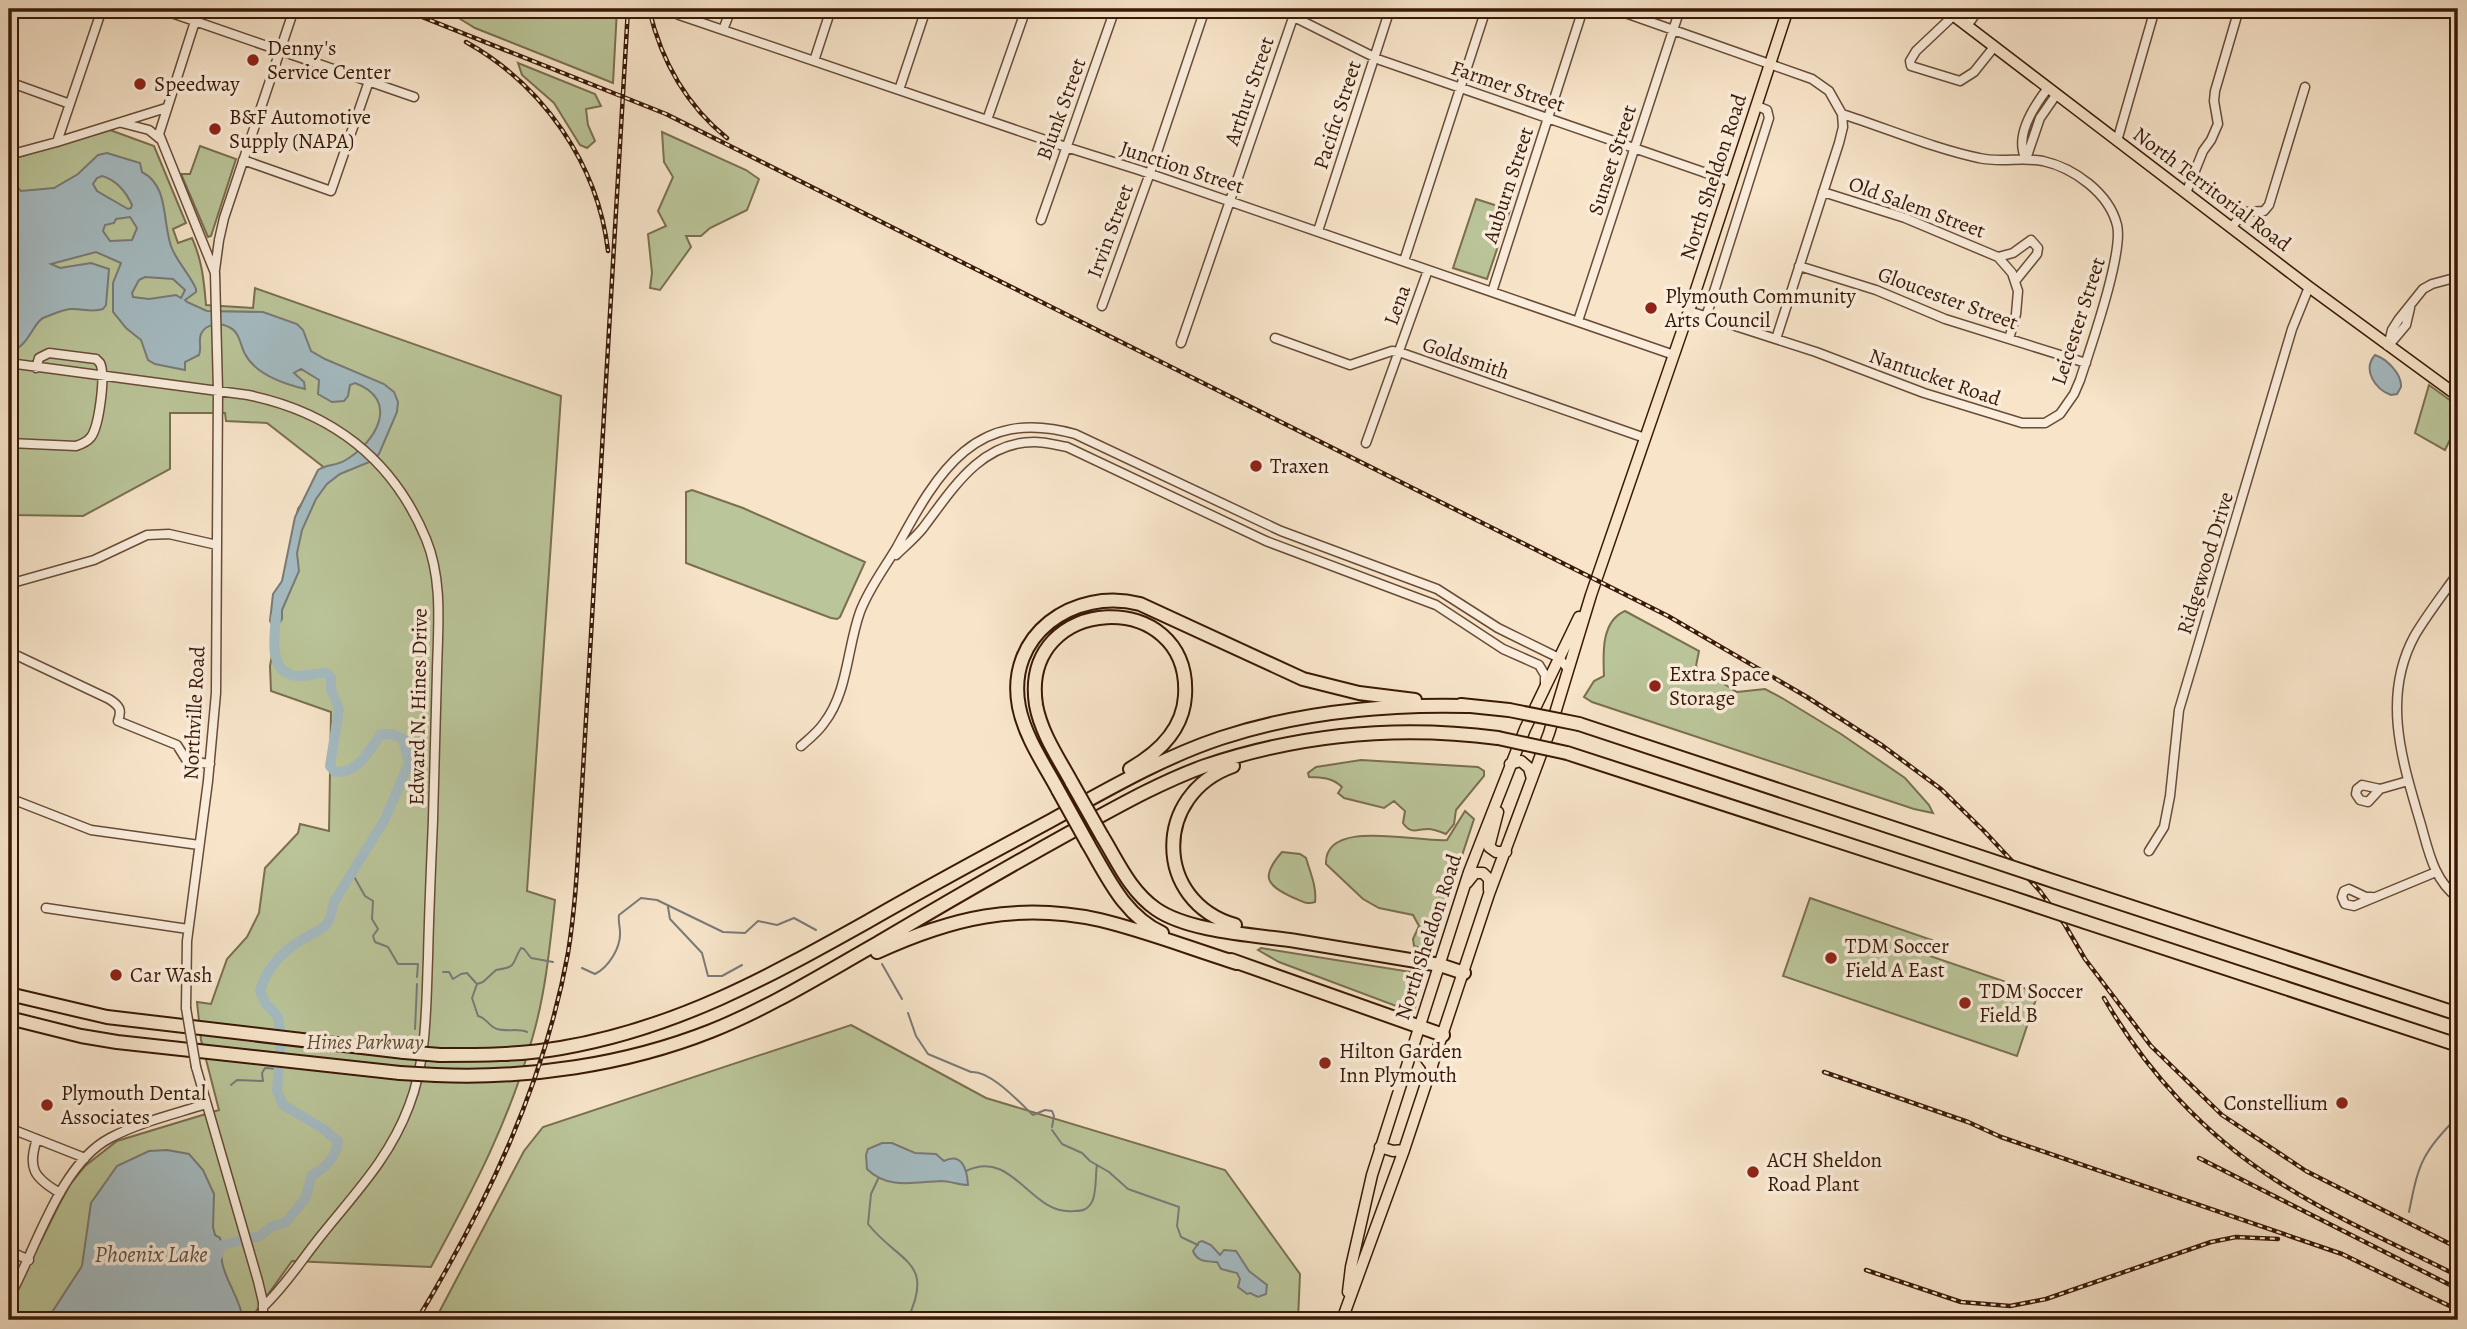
<svg xmlns="http://www.w3.org/2000/svg" width="2467" height="1329" font-family="Alegreya,serif">
	<rect width="100%" height="100%" fill="#f7e4c9"/>
	<filter id="stains"><feTurbulence type="fractalNoise" baseFrequency=".00286" numOctaves="4"/><feColorMatrix values="0 0 0 0 .2 0 0 0 0 .09 0 0 0 0 .02 0 0 0 .5 -.17"/></filter>
	<radialGradient id="worn" r=".72"><stop offset=".6" stop-color="#630" stop-opacity="0"/><stop offset="1" stop-color="#630" stop-opacity=".3"/></radialGradient>
	<path fill="#bac599" stroke="#7a6f50" stroke-width="2" d="M461,9H617L613,83L475,28L457,17Z
		M518,63L595,94L601,106L586,109L588,125L595,141L587,148L580,145L554,103L522,75Z
		M110,130L154,146L186,223L173,229L178,243L192,238C202,260 204,281 206,305L253,308L255,288L561,396L527,891L555,900C550,944 546,989 534,1032C511,1118 473,1190 431,1267L292,1261L254,1314V1320H9V1305L59,1205L71,1183L85,1166L117,1141L219,1110L201,1040L197,1002L211,1004L227,959L247,937L259,913L265,868L298,833L300,824L329,831L331,712L271,691L270,666L298,509L326,469L267,423L226,421L225,413H170V469L83,516L9,515V160Z
		M662,132L746,170L759,179L747,210L710,228L701,236H686L691,247L660,290L650,288L652,273L648,234L666,226L658,211L673,177L664,162Z
		M200,146L236,159L211,236L208,237L181,174H190Z
		M1476,199L1510,210L1487,279L1453,268Z
		M2429,385L2458,406V423L2445,450L2415,433Z
		M692,490L743,508L865,562L840,617L837,619L831,618L686,563V492Z
		M1625,611L1699,651L1696,666L1703,676L1716,679L1737,692L1765,689L1782,698L1841,734L1905,778L1929,805L1933,813L1914,809L1592,702L1584,697L1594,681L1604,676C1603,654 1601,621 1625,611Z
		M1361,760L1478,767L1484,771V776L1456,810L1454,824L1446,834C1441,832 1433,829 1428,829C1417,829 1411,835 1403,823L1405,811L1394,801L1384,808L1344,798L1338,793L1342,787C1332,777 1322,778 1309,777L1308,773L1316,767Z
		M1465,811L1474,819L1433,944L1429,950L1414,946L1413,939L1419,926L1413,915L1379,908L1363,899L1326,864C1324,817 1420,843 1447,840Z
		M1282,852L1300,854L1306,858C1310,872 1317,887 1315,902C1307,905 1301,901 1294,898C1266,885 1260,877 1282,852Z
		M1810,898L1932,940L1927,955L2038,993L2017,1056L1783,976Z
		M1261,948L1424,974V976L1414,1011L1412,1012L1279,962L1258,950Z
		M851,1025L986,1098L1225,1170L1300,1274L1298,1320H435L524,1151L543,1127Z"/>
	<path fill="#a4bbc2" stroke="#797a77" stroke-width="2" fill-rule="evenodd" d="M107,153L140,163L142,172C169,186 162,220 171,246C176,261 190,274 196,289V292L185,300L187,302L207,311L263,312L297,324L303,330L311,351L325,359L384,384L394,392L398,402L397,412L379,454L372,461L340,474L327,484L316,499L302,530L297,553L299,571L282,610V619L275,629L270,621L273,594L282,581L295,517L318,470C326,464 335,466 344,461C376,443 401,400 355,383L350,385L348,396L344,401L332,402L318,394L319,380L301,369L294,373L304,382L305,389C284,384 256,375 245,354C240,345 240,332 229,327C220,322 205,324 201,334C198,341 202,348 199,355L185,362V370L155,364L148,360L141,340L126,328L113,312V283L121,263L96,252L51,264L60,268L91,263L109,269L106,305L103,309C92,313 81,308 70,309C61,310 51,315 43,318C33,323 29,346 9,353V179L21,191L54,188L78,174L98,155ZM102,176C116,180 126,192 132,205L131,208L128,209L97,191L93,184L97,178ZM130,217L137,228L132,240L110,241L103,231L105,225L114,223L116,219ZM145,277L173,279L185,290L181,298L176,295L149,299L133,297L132,293L139,280Z
		M2375,355C2387,359 2402,374 2401,387L2397,394L2391,395C2375,389 2362,370 2375,355Z
		M882,1143H892L915,1153L936,1154L944,1161C962,1152 967,1169 968,1185C959,1185 950,1181 941,1181C915,1182 888,1190 867,1169L866,1155L868,1149Z
		M167,1150L189,1154L203,1170L214,1194L213,1227L215,1235L220,1238C223,1248 220,1257 223,1266C228,1285 241,1301 243,1320H47L82,1266L91,1203L117,1166L149,1151Z
		M1202,1241L1211,1245L1220,1255L1224,1250L1236,1251L1249,1271L1267,1285L1266,1294L1258,1297L1250,1293L1247,1294L1238,1287L1240,1279L1237,1273L1221,1269L1217,1262C1207,1261 1198,1263 1193,1251L1199,1242Z"/>
	<g fill="none" stroke-linecap="round" stroke-linejoin="round">
		<path stroke="#797a77" stroke-width="2" d="M352,873L365,896L373,901L372,919L378,929L373,936L375,942L388,947L398,964H418L417,977
			M668,907L670,919L702,953L708,976H722L742,965
			M882,964L902,999
			M582,968L595,974C609,967 621,947 620,932C620,926 618,922 619,915L641,898L657,900L723,932L745,933L758,921L777,925L794,918L816,930
			M443,972H449L453,979L461,974L467,973L476,983
			M908,1013L916,1036L928,1054L971,1072C990,1070 1019,1102 1033,1115L1045,1110L1052,1111L1054,1116L1052,1127
			M415,1029L417,984
			M527,1032C518,1028 508,1032 497,1029C488,1026 487,1018 478,1016L472,998L477,984L483,982L496,970C518,967 511,964 521,948L524,949L531,958L553,962
			M231,1085L237,1080L263,1081L262,1073L265,1068L278,1069
			M1052,1130L1062,1144L1082,1153L1090,1161L1109,1172L1128,1189L1179,1207L1177,1226L1181,1237L1198,1245
			M966,1171C1014,1148 1030,1216 1074,1211C1083,1211 1087,1210 1092,1202C1097,1191 1095,1177 1097,1165
			M878,1179L871,1194L868,1224C899,1263 936,1261 907,1320
			M2409,1212C2419,1161 2422,1154 2458,1116"/>
		<path stroke="#a4bbc2" stroke-width="10" d="M216,1259L222,1245L260,1236L272,1226L285,1223L305,1199L312,1175C326,1168 336,1157 338,1141L322,1128L283,1105L277,1091L281,1037L278,1017L266,1004L260,991C267,968 280,954 300,941C322,926 328,934 334,902L385,819L409,763L403,739L392,734H381C369,750 358,774 335,772L330,766L339,709L331,689V678L327,673C317,673 308,676 299,676C268,675 274,639 276,617"/>
		<g stroke="#684c38" stroke-width="11">
			<path id="minor" d="M160,9L414,97
				M1278,9L1380,60L1732,182
				M1614,9L1812,79L1829,91L1842,114C1886,128 1935,149 1979,158C2000,163 2022,157 2043,161C2074,168 2109,193 2117,225C2124,252 2090,349 2080,380L2074,394L2060,414L2045,423H2022L1924,393L1816,352L1689,311
				M679,15L1066,147L1139,170L1674,355
				M1953,16L1916,51L1910,61L1911,66L1960,81L1974,72L1994,47
				M1958,19L1965,9
				M1967,26L1979,9
				M723,30L731,9
				M814,61L831,9
				M9,82L70,104
				M899,90L926,9
				M987,120L1026,9
				M122,123L149,130L160,139
				M2117,141L2155,9
				M57,142L102,9
				M9,155L57,142L166,108
				M2026,159C2014,137 2034,106 2048,88
				M2026,159L2040,118L2056,95
				M243,160L331,191L369,81
				M1823,192L1905,218L1998,257L2012,273L2018,291L2016,314L2009,339
				M2186,193L2203,151L2211,140L2218,124L2214,101L2215,91L2239,9
				M1041,220L1115,9
				M2231,228L2244,212L2264,211L2269,205L2305,87
				M1318,231L1390,9
				M1998,257L2013,253L2031,240L2038,248L2037,254L2016,280
				M1404,261L1486,9
				M1799,266L1876,290L1945,319L2086,363
				M215,270L219,240L224,218L294,9
				M1492,292L1583,9
				M1102,306L1150,173L1205,9
				M1706,317L1769,118L1767,110L1757,106
				M1578,321L1680,9
				M1275,338L1350,365L1392,351L1399,352L1645,438
				M1776,339L1839,143L1843,127L1842,114
				M1181,343L1296,9
				M2390,344L2406,325L2410,308
				M2388,346L2392,330L2399,319L2423,289L2432,284L2458,277
				M9,363L248,395C331,412 393,459 426,539C443,580 438,627 437,671C436,720 434,770 433,820C431,866 429,912 428,958C426,1007 427,1060 409,1106C389,1159 355,1193 320,1237C300,1262 287,1284 263,1307
				M9,443L76,446C82,444 87,442 91,437C99,426 106,375 100,363L96,359L49,353L39,358L36,368
				M1366,443L1428,270
				M896,555C905,546 915,538 923,528C952,490 980,442 1034,442C1045,442 1056,445 1067,447L1266,541L1436,605L1503,649L1539,665L1545,675V684
				M2458,573C2444,593 2428,613 2415,635C2382,695 2401,757 2419,818C2428,847 2432,879 2458,898
				M9,584L94,560L147,535L169,534L217,545
				M18,656L109,699C120,706 122,710 118,721L177,745L187,761L210,764
				M801,746C809,739 818,732 824,723C848,692 847,648 860,612C869,588 884,569 897,547C938,471 976,406 1075,434L1281,531L1437,589L1498,628L1559,658L1568,669
				M2380,789L2362,785L2357,789L2356,794L2360,800L2368,802L2380,789L2408,781
				M9,798L91,830L199,845
				M2149,851L2164,827L2170,796L2179,710L2292,329L2309,287
				M2372,897H2366L2349,889L2344,891L2342,897L2345,904L2354,906L2436,872
				M46,908L188,929
				M186,1008L187,941L208,781L216,693L218,391L215,273L159,134L199,9
				M196,1067L258,1281L263,1302V1320
				M9,1128L85,1158
				M37,1139C27,1168 34,1178 60,1193
				M9,1251L29,1260
				M9,1298C36,1249 60,1164 110,1138C140,1122 175,1114 206,1104"/>
		</g>
		<g stroke="#391907" stroke-width="13">
			<path id="major" d="M1945,9L2309,287L2458,396
				M1510,764L1521,761L1529,768L1532,779
				M1498,812L1489,847L1496,852H1506
				M1467,883L1475,873H1483L1489,879V890
				M1410,1054L1423,1055L1432,1067
				M1380,1147L1393,1151L1404,1150
				M1348,1292L1351,1267L1372,1175L1469,872L1525,729L1579,617
				M1342,1320L1404,1150L1489,894L1549,733L1591,595L1689,311L1788,9"/>
		</g>
		<g stroke="#391907" stroke-width="16">
			<path id="highway" d="M1461,705L1509,710
				M1579,724L1972,854
				M1567,753L2010,897
				M1233,766C1153,794 1153,901 1235,925
				M1072,783C1059,759 1041,733 1036,705C1019,593 1192,586 1185,696C1183,730 1158,753 1130,769
				M1058,790C1044,764 1025,737 1019,707C1005,635 1074,587 1140,604L1303,679L1359,693L1415,700
				M1102,836C1118,862 1130,891 1156,909C1189,932 1256,935 1296,941C1344,949 1392,957 1440,965L1464,973
				M1088,844C1108,878 1124,915 1162,933
				M2056,882L2458,1014
				M2085,922L2458,1045
				M877,952C951,918 1017,902 1100,920C1146,931 1192,949 1237,963
				M1231,960L1443,1035
				M9,994L107,1017L404,1052
				M9,1018L81,1036L117,1042L400,1073
				M440,1055C480,1055 521,1055 561,1048C678,1028 770,976 872,919C931,885 991,853 1052,820C1107,790 1161,758 1221,738C1300,712 1385,704 1467,706
				M436,1075C527,1079 625,1065 711,1031C769,1008 823,974 878,943C942,905 1006,868 1071,832C1115,808 1158,783 1205,766C1300,734 1399,725 1498,738"/>
		</g>
		<use href="#minor" stroke="#faeddc" stroke-width="8"/>
		<use href="#major" stroke="#f7e4c9" stroke-width="10"/>
		<use href="#highway" stroke="#f7e4c9" stroke-width="12"/>
		<g stroke="#391907" stroke-width="4.5">
			<path id="rail" d="M402,9L666,114L1668,616L1807,697L1883,746L1941,789L1984,831L2040,891L2065,925L2085,959L2151,1046L2222,1115L2306,1171L2458,1248
				M649,9C661,60 686,105 727,138
				M466,42C543,85 598,164 608,251
				M2104,998C2146,1071 2204,1134 2274,1179C2332,1217 2397,1245 2458,1276
				M1824,1072L1968,1122L2001,1137L2342,1254L2458,1310
				M2199,1158L2458,1289
				M1866,1270L1961,1302L2010,1306L2046,1299L2211,1242L2236,1237L2278,1239
				M417,1320C486,1206 544,1085 568,953C576,904 578,854 581,804L628,9"/>
		</g>
		<use href="#rail" stroke="#faeddc" stroke-width="2" stroke-dasharray="5" stroke-linecap="butt"/>
		<g stroke="#684c38" stroke-width="11" stroke-linecap="butt">
			<path id="minor-bridge" d="M186,1008L196,1067"/>
		</g>
		<g stroke="#391907" stroke-width="16" stroke-linecap="butt">
			<path id="highway-bridge" d="M1509,710L1579,724
				M1498,738L1567,753
				M1072,783L1102,836
				M1058,790L1088,844
				M1972,854L2056,882
				M2010,897L2085,922
				M404,1052L440,1055
				M400,1073L436,1075"/>
		</g>
		<use href="#minor-bridge" stroke="#faeddc" stroke-width="8"/>
		<use href="#highway-bridge" stroke="#f7e4c9" stroke-width="12"/>
	</g>
	<g fill="#8f2418" stroke="#faeddc" stroke-width="2.5">
		<circle cx="253" cy="60" r="7"/>
		<circle cx="140" cy="84" r="7"/>
		<circle cx="215" cy="129" r="7"/>
		<circle cx="1651" cy="308" r="7"/>
		<circle cx="1256" cy="466" r="7"/>
		<circle cx="1655" cy="686" r="7"/>
		<circle cx="1831" cy="958" r="7"/>
		<circle cx="116" cy="975" r="7"/>
		<circle cx="1965" cy="1003" r="7"/>
		<circle cx="1325" cy="1063" r="7"/>
		<circle cx="2342" cy="1103" r="7"/>
		<circle cx="47" cy="1105" r="7"/>
		<circle cx="1753" cy="1172" r="7"/>
	</g>
	<g text-anchor="middle" stroke-width="7" stroke-linejoin="round" paint-order="stroke">
		<g font-size="21" fill="#391907" stroke="#faeddc" text-anchor="start">
			<text x="267" y="55">Denny's<tspan x="267" dy="24">Service Center</tspan></text>
			<text x="154" y="91">Speedway</text>
			<text x="229" y="124">B&amp;F Automotive<tspan x="229" dy="24">Supply (NAPA)</tspan></text>
			<text x="1665" y="303">Plymouth Community<tspan x="1665" dy="24">Arts Council</tspan></text>
			<text x="1270" y="473">Traxen</text>
			<text x="1669" y="681">Extra Space<tspan x="1669" dy="24">Storage</tspan></text>
			<text x="1845" y="953">TDM Soccer<tspan x="1845" dy="24">Field A East</tspan></text>
			<text x="130" y="982">Car Wash</text>
			<text x="1979" y="998">TDM Soccer<tspan x="1979" dy="24">Field B</tspan></text>
			<text x="1339" y="1058">Hilton Garden<tspan x="1339" dy="24">Inn Plymouth</tspan></text>
			<text x="61" y="1100">Plymouth Dental<tspan x="61" dy="24">Associates</tspan></text>
			<text x="2328" y="1110" text-anchor="end">Constellium</text>
			<text x="1767" y="1167">ACH Sheldon<tspan x="1767" dy="24">Road Plant</tspan></text>
		</g>
		<g font-size="21" fill="#391907" stroke="#faeddc">
			<text transform="translate(1508 86) rotate(19)" y="7">Farmer Street</text>
			<text transform="translate(1249 91) rotate(-71)" y="7">Arthur Street</text>
			<text transform="translate(1061 109) rotate(-70)" y="7">Blunk Street</text>
			<text transform="translate(1337 115) rotate(-72)" y="7">Pacific Street</text>
			<text transform="translate(1612 160) rotate(-72)" y="7">Sunset Street</text>
			<text transform="translate(1182 167) rotate(18)" y="7">Junction Street</text>
			<text transform="translate(1713 177) rotate(-72)" y="7">North Sheldon Road</text>
			<text transform="translate(1508 185) rotate(-72)" y="7">Auburn Street</text>
			<text transform="translate(2212 189) rotate(37)" y="7">North Territorial Road</text>
			<text transform="translate(1917 207) rotate(20)" y="7">Old Salem Street</text>
			<text transform="translate(1110 231) rotate(-70)" y="7">Irvin Street</text>
			<text transform="translate(1948 298) rotate(20)" y="7">Gloucester Street</text>
			<text transform="translate(1397 305) rotate(-70)" y="7">Lena</text>
			<text transform="translate(2078 321) rotate(-72)" y="7">Leicester Street</text>
			<text transform="translate(1466 358) rotate(19)" y="7">Goldsmith</text>
			<text transform="translate(1935 377) rotate(19)" y="7">Nantucket Road</text>
			<text transform="translate(2205 563) rotate(-73)" y="7">Ridgewood Drive</text>
			<text transform="translate(418 707) rotate(-89)" y="7">Edward N. Hines Drive</text>
			<text transform="translate(194 713) rotate(-87)" y="7">Northville Road</text>
			<text transform="translate(1428 937) rotate(-72)" y="7">North Sheldon Road</text>
		</g>
		<g font-size="21" font-style="italic" fill="#604d33" stroke="#faeddc">
			<text x="365" y="1049">Hines Parkway</text>
		</g>
		<g font-size="23" font-style="italic" fill="#5e5248" stroke="#faeddc">
			<text x="151" y="1262">Phoenix Lake</text>
		</g>
	</g>
	<rect width="2467" height="1329" fill="none" stroke="#f7e4c9" stroke-width="35"/>
	<rect x="10" y="10" width="2446" height="1308" fill="none" stroke="#391907" stroke-width="3.5"/>
	<rect x="18" y="18" width="2432" height="1294" fill="none" stroke="#391907" stroke-width="2"/>
	<rect width="100%" height="100%" filter="url(#stains)"/>
	<rect width="100%" height="100%" fill="url(#worn)"/>
</svg>
